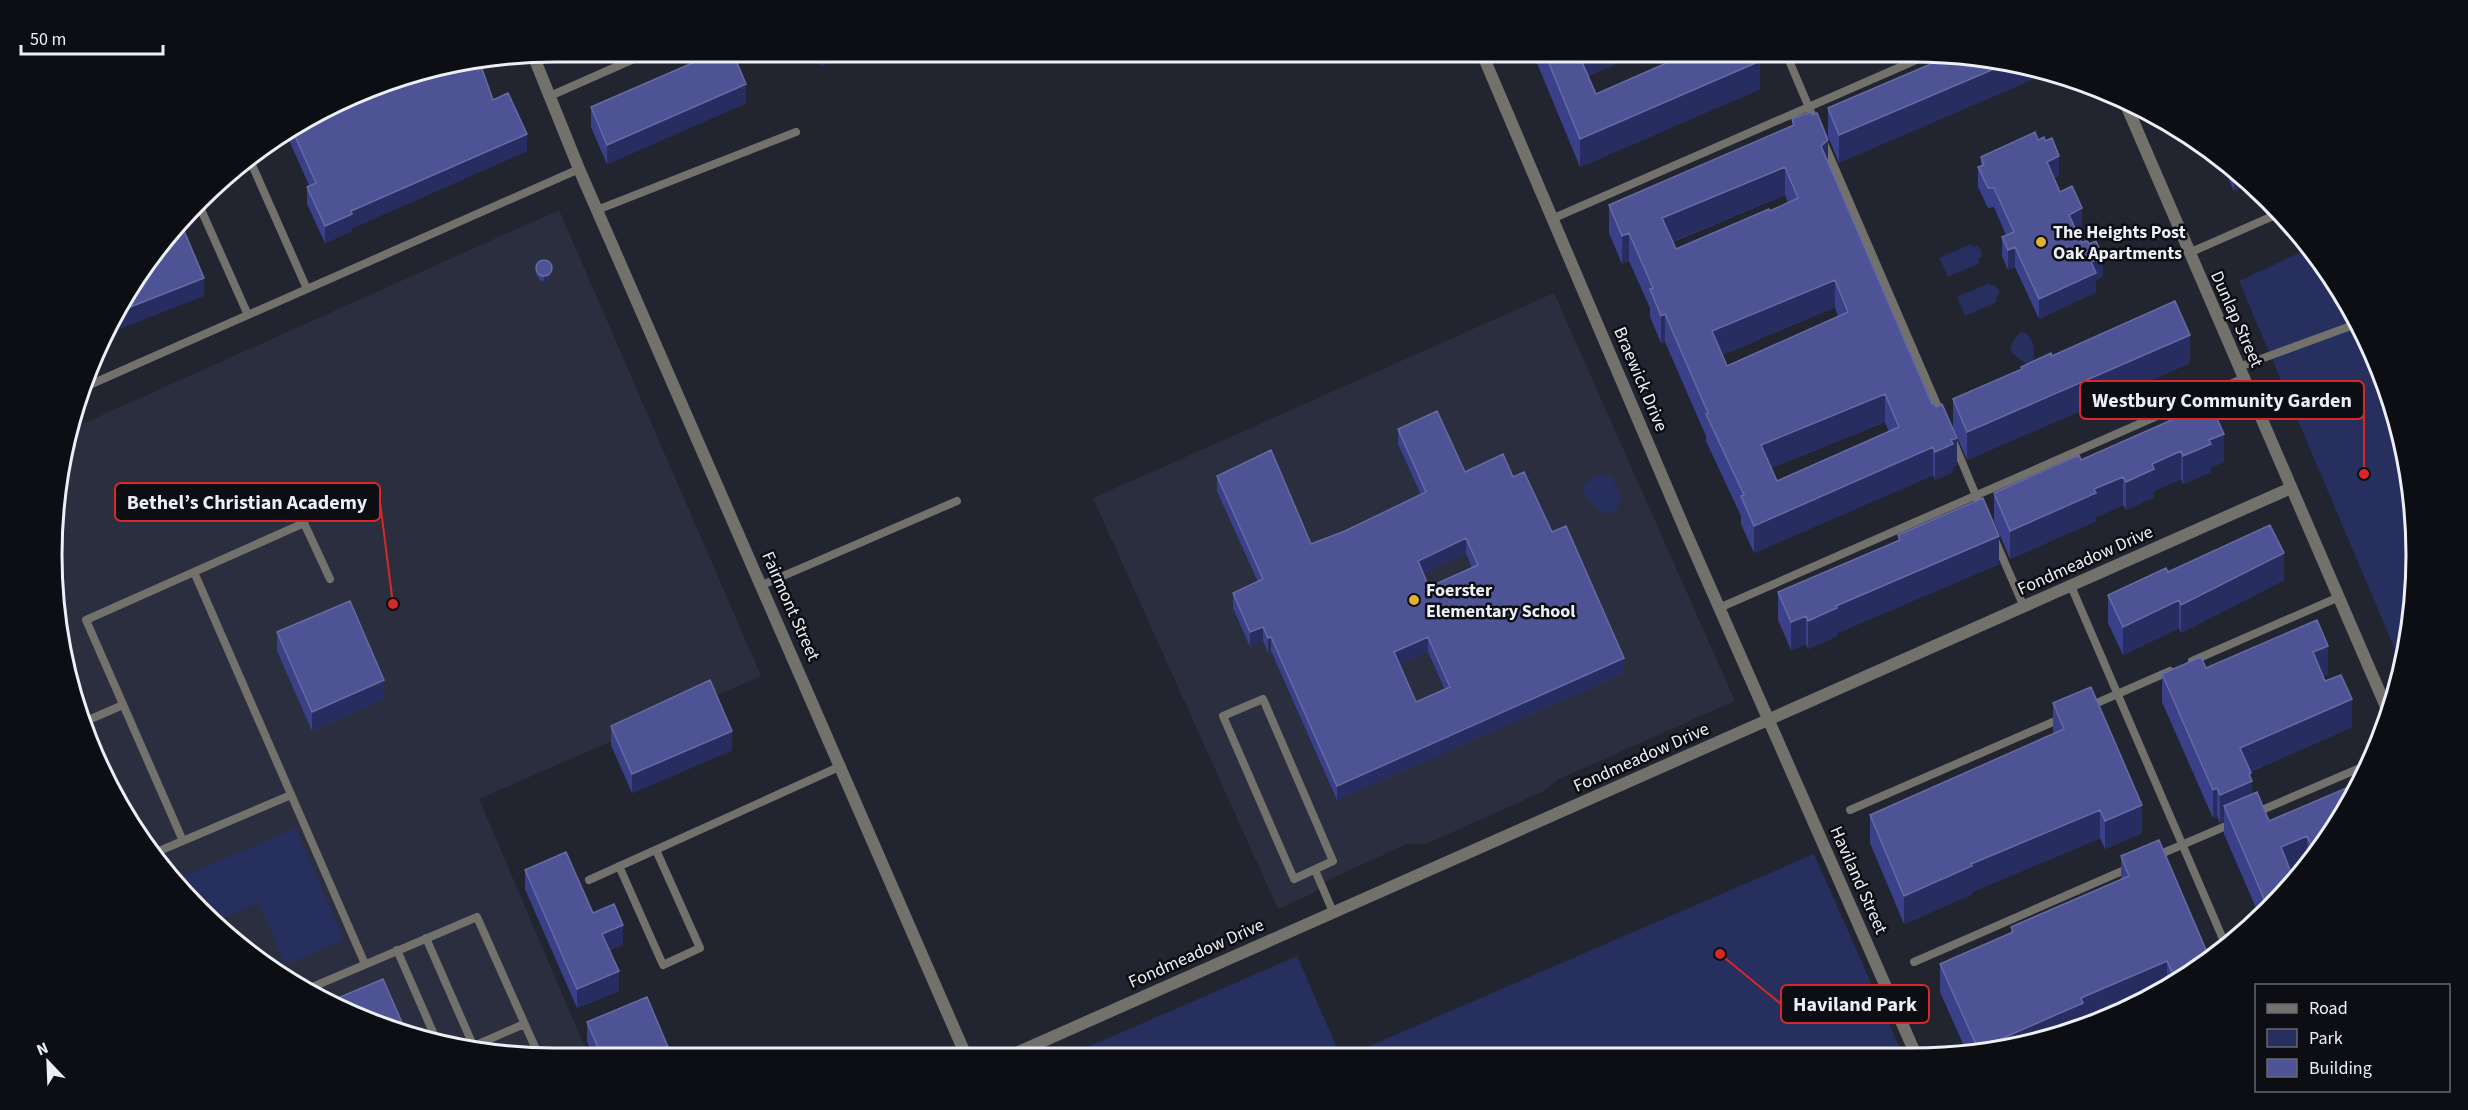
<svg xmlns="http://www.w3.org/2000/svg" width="2468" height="1110" font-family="'Source Sans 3',sans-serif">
	<rect width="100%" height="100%" fill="#222530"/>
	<path fill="#2a2e3f" d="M559,210L761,676L479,799L590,1059H555L393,1032L248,955L176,887L131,825L85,718L61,653L51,555L61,457L71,429Z
		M1554,293L1735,701L1559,779L1542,792L1426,844H1407L1328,880L1314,893L1278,909L1093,498Z"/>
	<path fill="#272f5f" d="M1971,244L1973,247L1977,246L1981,249L1982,256L1978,259L1980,263L1948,277L1939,258Z
		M2312,247L2365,332L2400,425L2416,522L2413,621L2402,666L2239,281Z
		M1989,283L1991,286L1995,285L2000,292L1996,298L1997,302L1965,316L1957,297Z
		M2023,332C2036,338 2034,351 2033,364L2029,366L2012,353L2010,347L2018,334Z
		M1603,474L1611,476L1621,498L1618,509L1605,515L1584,494V485L1591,478Z
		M296,828L344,940L285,965L259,903L213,922L172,881Z
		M1814,854L1903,1055L1344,1057Z
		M1297,956L1341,1057H1065Z"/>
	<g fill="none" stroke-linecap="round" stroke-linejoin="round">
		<path stroke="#73716b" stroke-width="8" d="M1785,51L1816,124
			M550,96L652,51
			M1824,143L1942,416
			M249,158L307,289
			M199,205L248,315
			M597,210L796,132
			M1554,218L1930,54
			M2189,253L2280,213
			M2239,367L2359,323
			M87,386L579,169
			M1954,443L1982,510
			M1995,540L2024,607
			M194,572L365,964
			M762,585L957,501
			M2071,586L2226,946
			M1719,608L2244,378
			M2192,661L2339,597
			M1263,699L1333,861L1294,879L1223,716Z
			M2090,706L2170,671
			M86,721L123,705
			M1850,810L2062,718
			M2255,813L2367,765
			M183,841L86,620L304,523L330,579
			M152,854L291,795
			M2156,856L2233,823
			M619,866L663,965L700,948L656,850
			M1315,870L1333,912
			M589,880L841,766
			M426,938L473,1045
			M397,950L436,1039
			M1914,962L2129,868
			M310,988L477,917L539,1056
			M474,1046L524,1024"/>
		<path stroke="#73716b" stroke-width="12" d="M1481,51L1685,530L1916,1055
			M533,55L579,169L967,1058
			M2124,100L2390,716
			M1005,1058L2291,488"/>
	</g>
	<path fill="#3a4089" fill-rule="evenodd" d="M559,51H599L564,64Z
		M815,51H857L821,66Z
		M1532,51H1644L1588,76L1596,94L1760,89L1580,167Z
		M1821,51H1845L1825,60Z
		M1947,57L1839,163L1828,136V108Z
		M393,78L493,100L527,151L352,228V231L325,243L307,204V187L309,185L285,131L303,118L375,87L374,86Z
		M746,103L607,164L591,127V107Z
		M1792,119L1828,163L1957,465L1953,467V472L1935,480L1933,475L1754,553L1741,524V516L1706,441V436L1665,342L1661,343L1650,317V308L1629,261L1622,264L1609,233V205L1792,126ZM1785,195L1788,203L1676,249L1673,242ZM1835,307L1838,316L1727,366L1722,355ZM1885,422L1889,432L1777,481L1771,468Z
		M2038,140L2059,175L2054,178L2060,192L2082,228L2076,230L2082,243L2103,276L2096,280V292L2039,319L2015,267L2008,270L2002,256V237L2006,235L1994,207L1988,208L1978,187V167L1981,166V157Z
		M2219,157L2246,176L2234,191Z
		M536,269L552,272L549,279L544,281L540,280L536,274Z
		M2052,356L2190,363L1967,460L1953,427V399L2021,370V367Z
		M2210,403L2224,462L2211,467V472L2183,484L2181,479L2154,491V497L2126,510L2123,505L2096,517V521L2010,559L1994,521V493L2081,460Z
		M1398,429L1465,472L1513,477L1552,532L1624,673L1337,800L1271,651L1268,653L1263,641L1250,647L1233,608V593L1258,582L1217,491V476L1311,544L1345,531L1421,495L1398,444ZM1466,553L1472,568L1429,587L1423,573ZM1428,652L1445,690L1416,702L1400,664Z
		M1898,535L1999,564L1837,633V636L1808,649L1806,644L1791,650L1778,620V592L1898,541Z
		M2168,572L2284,580L2181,633L2179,628L2123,655L2108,623V595Z
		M277,632L384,699L312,731L277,651Z
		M2206,668L2328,674L2323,676L2325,681L2352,727L2250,772L2252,794L2269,821L2332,835L2306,864L2291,871L2292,875L2300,871L2260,917L2224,834V821L2220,823L2217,816L2213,818L2162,702V674Z
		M2053,703L2142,833L2105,849L2100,838L1972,892V894L1904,924L1870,843V815L2054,734L2053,731Z
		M611,726L732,750L632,793L611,745Z
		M2121,856L2209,957L2134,1003L2083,1025V1027L1979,1055H1968L1940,992V964L2011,933V927L2121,880Z
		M525,870L623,944L610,950L619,991L577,1008L525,889Z
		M587,1022L673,1059H594L587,1041Z"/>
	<path fill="#282d61" d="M564,51H599L564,64Z
		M821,51H857L821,66Z
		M1582,51H1644L1578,80V53Z
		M1825,51H1845L1825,60Z
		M1760,61V89L1580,167V139Z
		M2001,66L2048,73L1839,163V135Z
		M746,84V103L607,164V145Z
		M527,134V151L352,228V231L325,243V226L351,211Z
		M1828,140V167L1821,146Z
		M2059,156V175L2047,181V162Z
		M1785,167V195L1662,246V218Z
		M2234,168L2246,176L2252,183L2234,191Z
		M2082,208V228L2069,234V215Z
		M1629,233V261L1622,264V236Z
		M2015,247V267L2008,270V250Z
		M2103,257V276L2096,280V292L2039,319V299L2091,262Z
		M552,267V272L549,279L544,281V276Z
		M204,278V296L107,334L115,313Z
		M1835,280V307L1712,359V331Z
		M1665,314V342L1661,343V316Z
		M2190,335V363L1967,460V432Z
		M1885,394V422L1761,472V445Z
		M2224,434V462L2211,467V472L2183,484V456L2209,440Z
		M1957,438V465L1953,467V472L1935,480V452L1951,440Z
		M1933,447V475L1754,553V526Z
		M2181,451V479L2154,491V497L2126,510V482L2152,464Z
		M2123,477V505L2096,517V521L2010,559V531L2094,489Z
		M1999,536V564L1837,633V636L1808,649V621L1836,606Z
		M1466,538V553L1418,576V561Z
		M2284,553V580L2181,633V605Z
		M2179,600V628L2123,655V627Z
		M1806,616V644L1791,650V622Z
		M1263,627V641L1250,647V632Z
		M1271,637V651L1268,653V638Z
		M1428,637V652L1394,667V652Z
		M2328,646V674L2313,680V652Z
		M1624,658V673L1337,800V786Z
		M384,680V699L312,731V712Z
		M2352,699V727L2240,776V748Z
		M732,731V750L632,793V774Z
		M2251,773V781H2252V808L2224,806V821L2220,823V795Z
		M2217,788V816L2213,818V790Z
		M2142,805V833L2105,849V821Z
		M2100,810V838L1972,892V894L1904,924V896L1971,864Z
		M2307,836V864L2281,875V847Z
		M623,925V944L602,953V934Z
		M2167,961V982L2134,1003L2083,1025V1027L1978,1055V1049L2081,998Z
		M2200,962L2173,979V974Z
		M619,971V991L577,1008V989Z"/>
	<path fill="#4d5395" stroke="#666ba4" stroke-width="1.5" fill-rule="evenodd" d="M720,51H732L746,84L607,145L591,107Z
		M1544,51H1582L1578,53L1596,94L1694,51H1756L1760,61L1580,139Z
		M1947,57L2001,66L1839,135L1828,108Z
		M480,63L493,100L508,93L527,134L351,211L352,214L325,226L307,187L316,183L291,127L303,118L381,85V83L393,78Z
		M1811,112L1812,115L1817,113L1828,140L1821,146L1932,404L1934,403L1936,407L1942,404L1957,438L1951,440L1953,444L1935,452L1933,447L1754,526L1741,496L1744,495L1706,414L1708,413L1665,314L1661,316L1650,289L1653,288L1629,233L1622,236L1609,205L1794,125L1792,119ZM1785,167L1798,198L1770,211L1769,209L1676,249L1662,218ZM1835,280L1848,312L1727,366L1712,331ZM1885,394L1899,427L1777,481L1761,445Z
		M2035,132L2038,140L2044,137L2045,141L2052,138L2059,156L2047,162L2060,192L2072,186L2082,208L2069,215L2082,243L2087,240L2089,244L2096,241L2103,257L2091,262L2096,273L2039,299L2015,247L2008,250L2002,237L2014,232L1994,188H1988L1978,167L1984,165L1981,157Z
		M182,226L204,278L115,313L118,303Z
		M536 268a8 8 0 1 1 16 0a8 8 0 1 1-16 0Z
		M2175,301L2190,335L1967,432L1953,399L2022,369L2021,367L2051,353L2052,356Z
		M2210,403L2224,434L2209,440L2211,444L2183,456L2181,451L2152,464L2154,469L2126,482L2123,477L2094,489L2096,493L2010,531L1994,493L2079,455L2081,460Z
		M1437,411L1465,472L1503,454L1513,477L1524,472L1552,532L1566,526L1624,658L1337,786L1271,637L1268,638L1263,627L1250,632L1233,593L1263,579L1217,476L1271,450L1311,544L1345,531L1426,492L1398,429ZM1466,538L1478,565L1429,587L1418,561ZM1428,637L1450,687L1416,702L1394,652Z
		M1983,498L1999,536L1836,606L1837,608L1808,621L1806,616L1791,622L1778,592L1900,540L1898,535Z
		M2270,525L2284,553L2181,605L2179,600L2123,627L2108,595L2166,568L2168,572Z
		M350,601L384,680L312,712L277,632Z
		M2317,620L2328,646L2313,652L2325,681L2341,675L2352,699L2240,748L2251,773L2249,774L2252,781L2220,795L2217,788L2213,790L2162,674L2201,657L2206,668Z
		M710,680L732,731L632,774L611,726Z
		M2091,687L2142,805L2105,821L2100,810L1971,864L1972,866L1904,896L1870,815L2064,729L2053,703Z
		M2358,783L2332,835L2315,855L2307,836L2281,847L2292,875L2300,871L2268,908L2224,806L2257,792L2269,821Z
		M2159,840L2209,957L2200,962L2173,974L2167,961L2081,998L2083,1003L1978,1049L1940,964L2013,932L2011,927L2129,876L2121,856Z
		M566,852L593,913L614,904L623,925L602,934L619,971L577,989L525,870Z
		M383,979L407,1034L393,1032L333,1000Z
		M647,997L673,1059H603L587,1022Z"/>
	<g fill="#dfb133" stroke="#0d0e13" stroke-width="2">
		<circle cx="2041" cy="242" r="6"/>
		<circle cx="1414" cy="600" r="6"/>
	</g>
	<g text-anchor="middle" stroke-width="5" stroke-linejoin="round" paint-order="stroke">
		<g font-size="18" font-weight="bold" fill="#edeff7" stroke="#0d0e13" text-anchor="start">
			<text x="2053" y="238">The Heights Post<tspan x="2053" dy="21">Oak Apartments</tspan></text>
			<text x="1426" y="596">Foerster<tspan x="1426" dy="21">Elementary School</tspan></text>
		</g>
		<g font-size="18" fill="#edeff7" stroke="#0d0e13">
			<text transform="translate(2237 319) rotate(66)" y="6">Dunlap Street</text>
			<text transform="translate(1641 379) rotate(67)" y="6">Braewick Drive</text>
			<text transform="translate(2085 560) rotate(-24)" y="6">Fondmeadow Drive</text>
			<text transform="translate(791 606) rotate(66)" y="6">Fairmont Street</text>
			<text transform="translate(1641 757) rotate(-24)" y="6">Fondmeadow Drive</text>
			<text transform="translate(1859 880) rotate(66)" y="6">Haviland Street</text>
			<text transform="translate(1196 953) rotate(-24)" y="6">Fondmeadow Drive</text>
		</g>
	</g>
	<path d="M0 0H2468V1110H0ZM555 62H1913A493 493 0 0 1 2406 555V555A493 493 0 0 1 1913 1048H555A493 493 0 0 1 62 555V555A493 493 0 0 1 555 62Z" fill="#0d0e13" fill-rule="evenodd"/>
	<path fill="none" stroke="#edeff7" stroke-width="3" d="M555 62H1913A493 493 0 0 1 2406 555V555A493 493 0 0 1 1913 1048H555A493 493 0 0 1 62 555V555A493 493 0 0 1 555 62Z"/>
	<path fill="none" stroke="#d62828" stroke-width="2" d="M2364 474L2364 400M393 604L380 502M1720 954L1781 1004"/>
	<g fill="#d62828" stroke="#0d0e13" stroke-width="2">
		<circle cx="2364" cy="474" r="6"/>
		<circle cx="393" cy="604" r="6"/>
		<circle cx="1720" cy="954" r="6"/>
	</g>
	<g fill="#0d0e13" stroke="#d62828" stroke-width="2">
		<rect x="2080" y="381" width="284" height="38" rx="6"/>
		<rect x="115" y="483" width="265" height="38" rx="6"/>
		<rect x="1781" y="985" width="148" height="38" rx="6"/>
	</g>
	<g font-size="20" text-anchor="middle" font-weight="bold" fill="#edeff7">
		<text x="2222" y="407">Westbury Community Garden</text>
		<text x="247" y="509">Bethel’s Christian Academy</text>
		<text x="1855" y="1011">Haviland Park</text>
	</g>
	<rect x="2255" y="984" width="195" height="108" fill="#0d0e13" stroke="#67686e" stroke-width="1.5"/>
	<rect x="2267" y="1004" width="30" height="9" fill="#73716b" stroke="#67686e" stroke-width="1.5"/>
	<text x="2309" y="1014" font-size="18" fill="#edeff7">Road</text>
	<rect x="2267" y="1029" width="30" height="18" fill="#272f5f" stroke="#67686e" stroke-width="1.5"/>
	<text x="2309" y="1044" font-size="18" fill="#edeff7">Park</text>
	<rect x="2267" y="1059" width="30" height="18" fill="#4d5395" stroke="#67686e" stroke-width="1.5"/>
	<text x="2309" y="1074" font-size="18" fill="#edeff7">Building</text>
	<g transform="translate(48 1062) rotate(337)" stroke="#0d0e13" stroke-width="4.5" paint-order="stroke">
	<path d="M0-4.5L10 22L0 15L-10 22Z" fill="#edeff7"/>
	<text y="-9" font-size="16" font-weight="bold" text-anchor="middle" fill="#edeff7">N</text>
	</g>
	<path d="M21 45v9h142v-9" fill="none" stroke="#edeff7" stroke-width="3"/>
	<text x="30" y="45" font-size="18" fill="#edeff7" stroke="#0d0e13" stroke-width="4.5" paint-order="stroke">50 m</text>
</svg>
